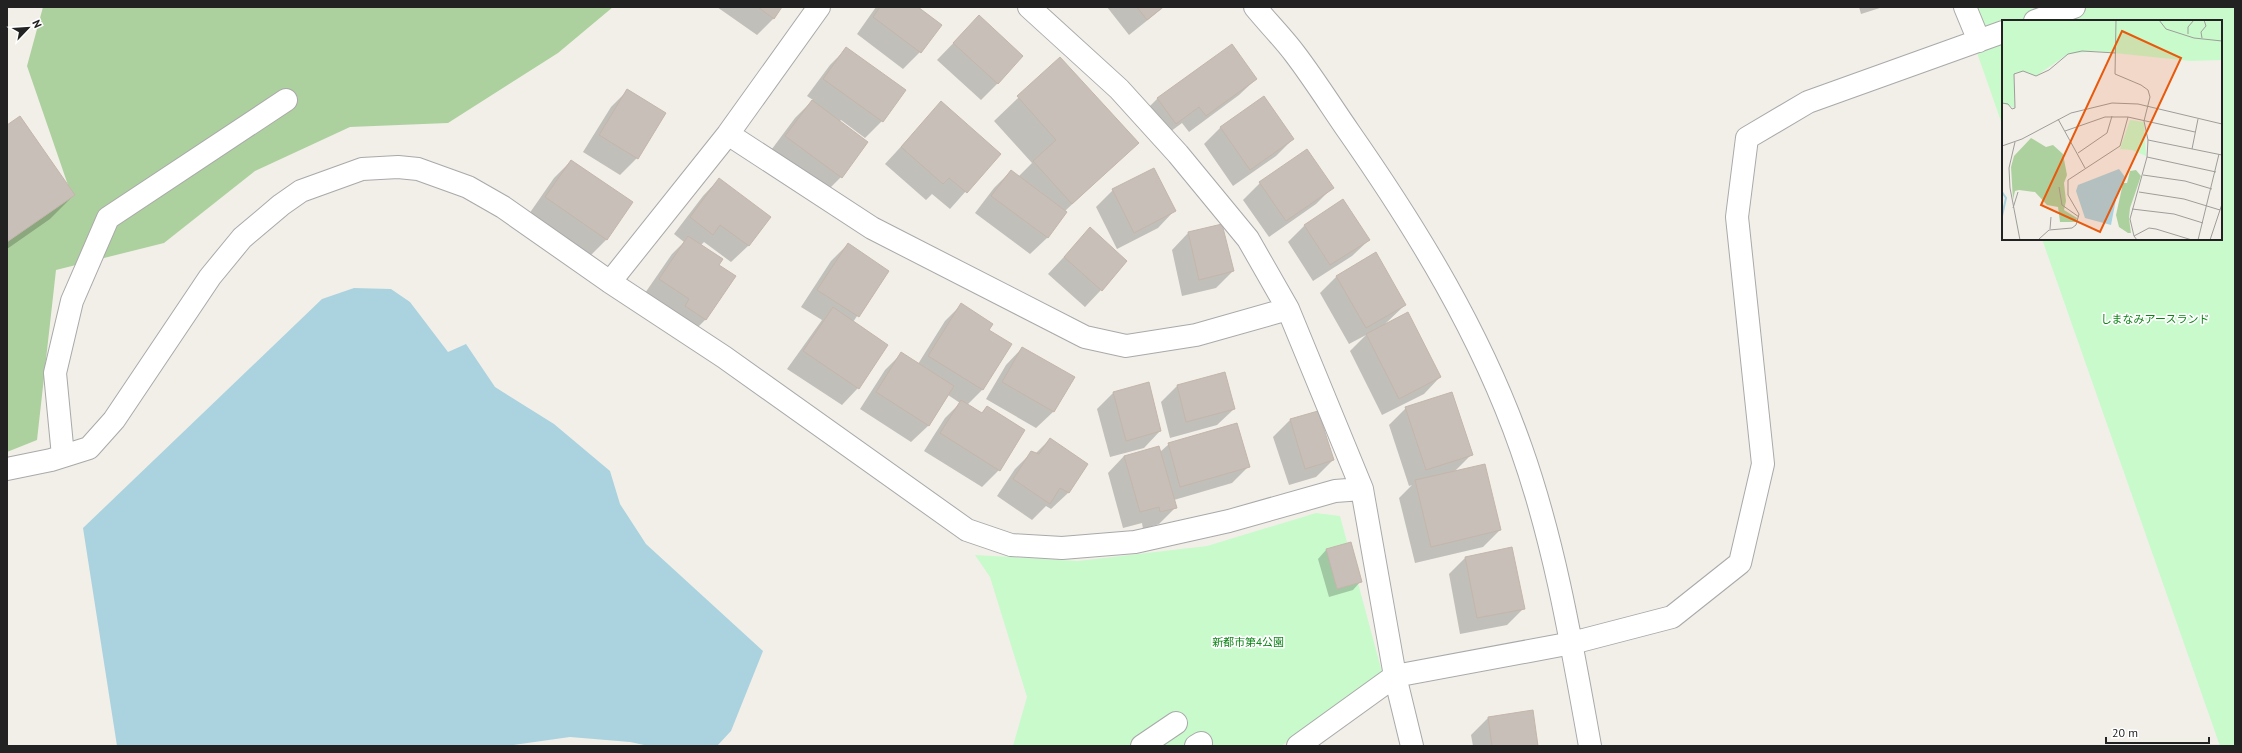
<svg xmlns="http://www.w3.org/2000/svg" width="2242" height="753" font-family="'PT Sans','Noto Sans JP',sans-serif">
	<rect width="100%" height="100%" fill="#f2efe9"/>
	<path fill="#add19e" d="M43,7H613L558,53L448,123L350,127L255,171L164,243L56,270L37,440L7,452V229L69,188L27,66Z"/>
	<path fill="#c8facc" d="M1961,7H2235V746H2220L2042,239H2221V21H2003V127Z
		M1316,513L1340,516L1383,676L1281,746H1013L1027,697L990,577L975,555L1078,561L1207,546Z"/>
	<path fill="#aad3df" d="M354,288L391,289L410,302L448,352L466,344L495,387L554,424L610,471L620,504L646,544L763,651L731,731L717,746H649L630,742L570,737L506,746H117L83,528L322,299Z"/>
	<path fill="#0003" d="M717,7H781L774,18L757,35Z
		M876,7H917L920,52L903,69L857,34Z
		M1107,7H1164L1129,35Z
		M1859,7H1883L1861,14Z
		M963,33L998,83L981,100L937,60Z
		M846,49L904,90L882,121L865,138L841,120L839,122L867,142L841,177L824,194L769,153L795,118L813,100L807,96L830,65Z
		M1060,58L1137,143L1065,211L1047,238L1030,254L975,213L994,188L1011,171L1018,177L1032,163L994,121Z
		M1256,79L1239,95L1189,132L1182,123L1159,140L1141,115L1158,98Z
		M628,90L665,114L637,158L620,175L583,152L611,107Z
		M1264,97L1293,139L1276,156L1233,186L1204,144L1220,128Z
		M941,103L999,154L950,209L932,194L926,200L885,164Z
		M7,127L74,195L50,219L7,249Z
		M1307,151L1332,188L1316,204L1269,237L1243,200L1260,183Z
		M571,161L607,239L590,256L529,214L554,178Z
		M719,179L769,217L748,246L731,262L704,242L701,245L718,265L706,319L689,336L643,296L672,254L684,242L674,234L703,196Z
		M1113,190L1174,211L1158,228L1117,249L1096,207Z
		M1304,226L1369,240L1352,256L1313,281L1288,242Z
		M1090,229L1101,290L1085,307L1048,274Z
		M1188,233L1233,271L1216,288L1182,296L1172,250Z
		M848,244L888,271L853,322L858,388L842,405L787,369L822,320L801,307L831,261Z
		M1375,254L1405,305L1385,324L1440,377L1424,394L1382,415L1350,351L1366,335L1349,344L1320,293L1336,277Z
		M961,305L987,330L1010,345L982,390L967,405L981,414L987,407L1024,430L999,470L982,487L924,451L945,418L960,403L948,395L928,426L911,442L860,409L885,370L901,354L918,364L945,321Z
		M1022,348L1073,377L1053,412L1036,428L986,399L1006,365Z
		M1177,386L1234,409L1217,425L1170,438L1161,402Z
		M1113,393L1160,431L1144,448L1110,457L1097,409Z
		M1406,408L1471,455L1453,473L1500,530L1483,547L1415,563L1399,498L1412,485L1409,486L1389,425Z
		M1317,412L1333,460L1316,477L1289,485L1273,437L1290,420Z
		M1050,439L1087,465L1068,493L1051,509L1046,506L1032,520L997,496L1015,469L1032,452L1035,454Z
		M1169,444L1248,467L1232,483L1174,500L1176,507L1159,524L1143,529L1142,523L1123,528L1108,473L1124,456L1160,452Z
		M1351,543L1361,581L1353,590L1329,597L1318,559L1326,550Z
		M1465,558L1524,608L1507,625L1460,634L1449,574Z
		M1532,711L1537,746H1473L1471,735L1488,718Z"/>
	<path fill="#c7bfb8" stroke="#c4b6ab" d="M758,7H782L774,19Z
		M880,7H918L942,25L921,53L873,17Z
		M1137,7H1163L1147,20Z
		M979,15L1023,56L998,84L953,43Z
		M1232,44L1257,79L1206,116L1199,107L1176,124L1157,98Z
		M846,47L906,90L883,122L823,79Z
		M1060,57L1139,143L1072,204L1033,161L1056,140L1017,96Z
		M627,89L666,113L638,159L599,135Z
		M1264,96L1294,139L1250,170L1220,127Z
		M812,100L868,142L842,178L785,136Z
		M941,101L1001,154L967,193L949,178L943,184L901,147Z
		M20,116L75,195L7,242V125Z
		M1307,149L1334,188L1286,221L1259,182Z
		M571,160L633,202L607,240L545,197Z
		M1154,168L1176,211L1134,233L1112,189Z
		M1011,170L1067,212L1048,238L991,196Z
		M719,178L771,217L749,246L720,225L713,235L690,217Z
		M1343,199L1370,240L1330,265L1304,225Z
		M1222,224L1234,271L1199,280L1188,232Z
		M1090,227L1127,261L1102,291L1064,257Z
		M688,236L723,259L719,265L736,276L706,320L685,306L689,299L659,279Z
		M848,243L889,271L859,317L817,290Z
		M1376,252L1406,305L1366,328L1336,276Z
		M961,303L993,324L989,330L1012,344L983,390L928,356Z
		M833,307L888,345L859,389L803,351Z
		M1408,312L1441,377L1399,399L1366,334Z
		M1022,347L1075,377L1054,412L1002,382Z
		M901,352L954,386L929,426L876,392Z
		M1225,372L1235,409L1186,422L1177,385Z
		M1149,382L1161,431L1126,441L1113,392Z
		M1452,392L1473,455L1426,470L1405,407Z
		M961,400L982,413L987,406L1025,430L1000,471L940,433Z
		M1318,411L1334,460L1305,469L1290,419Z
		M1237,423L1250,467L1180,487L1168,443Z
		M1050,438L1088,464L1069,493L1060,488L1050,504L1013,479L1031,451L1039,454Z
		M1159,446L1177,508L1160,512L1159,507L1140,512L1124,456Z
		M1485,464L1501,530L1431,547L1415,480Z
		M1351,542L1362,582L1337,589L1326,549Z
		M1512,547L1525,609L1477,618L1465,557Z
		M1533,710L1538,746H1492L1488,717Z"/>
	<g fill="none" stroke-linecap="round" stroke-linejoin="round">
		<g stroke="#a9a9a9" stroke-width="24">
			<path id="minor" d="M1029,7L1119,89L1178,154L1248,239L1288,309L1362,489
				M1255,7C1268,23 1283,38 1295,54C1314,79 1331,106 1349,132C1418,231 1481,334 1521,448C1555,544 1572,646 1590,746
				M1965,7L1979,41
				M2035,21L2074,7
				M728,134L872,228L1085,337L1126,346L1196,335L1288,309
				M610,282L728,134L819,7
				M63,456L55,373L72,301L108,218L286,100
				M7,469L51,460L89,448L114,420L210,277L242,238L281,205L301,191L362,169L398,167L418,169L468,187L503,207L610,282L724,357L967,530L1011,545L1062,548L1135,542L1229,521L1335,491L1362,489L1395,676L1412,746
				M1142,746L1176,723
				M1196,746L1201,743
				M1298,746L1395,676L1572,643L1672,617L1740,563L1763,464L1737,217L1747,138L1808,102L2003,32"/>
		</g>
		<use href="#minor" stroke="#fff" stroke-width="22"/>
	</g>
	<g text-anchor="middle" stroke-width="3.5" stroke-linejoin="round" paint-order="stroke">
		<g font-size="11" fill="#0c8416" stroke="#fff">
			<text x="2155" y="323">しまなみアースランド</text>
			<text x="1248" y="646">新都市第4公園</text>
		</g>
	</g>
	<g transform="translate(2002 20)">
		<rect width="220" height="220" fill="#f2efe9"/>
		<path d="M29,118L44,127L51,125L61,134L65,155L62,163L64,181L62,190L75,198L74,202H58L56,187L45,185L33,172L17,170L13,171L11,180L9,147L12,136ZM134,150L139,156L128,188L127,198L129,213H126L117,207L114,195L121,163H125L128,151Z" fill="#add19e"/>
		<path d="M0,0H220V40L189,41L93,31L66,34L34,56L21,51L12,54L13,88L0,83ZM128,100L142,102L144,136L130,130L118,129Z" fill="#c8facc"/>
		<path d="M117,149L123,157L115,174L109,205L83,198L74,171L76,165Z" fill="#aad3df"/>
		<path fill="none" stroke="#aad3df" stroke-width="2" d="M0,172L4,178L0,196"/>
		<path fill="none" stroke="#9f9d99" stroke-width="1" d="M114,0L113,54L139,65L146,70L148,77L142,101L146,120L145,137L128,199L132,216L135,220M157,0L164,9L192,18L220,21M186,14V7L192,0M200,18L199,12L204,6L202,0M0,83L6,84L10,89L13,88L12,54L21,51L34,56L47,50L66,34L80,31L114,33M56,99L83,148M63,111L103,97H126M146,120L220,135M13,122L7,148L8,168L18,220M0,126L20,119L69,93L110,83L136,84L220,104M190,129L196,99M76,133L105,113L110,96M145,137L214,152M141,155L183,161L210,169M57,167L60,185L77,197M137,172L182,179L218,190M11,188L16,172M130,189L172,194L201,203M48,209L49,197M132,216L147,208L154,209L190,220M37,219L47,210L70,208L74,205L77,194L66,175V160L118,126L126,97L193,112M21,220H41M196,220L217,134M208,220L220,184"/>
		<path fill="#e8590c" fill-opacity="0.15" stroke="#e8590c" stroke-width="2" d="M120,11L179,38L98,212L39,185Z"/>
		<rect width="220" height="220" fill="none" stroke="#222" stroke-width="2"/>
	</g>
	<rect width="2242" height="753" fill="none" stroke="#222222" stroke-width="16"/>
	<g transform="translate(28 28) rotate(65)" stroke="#ffffff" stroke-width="3" paint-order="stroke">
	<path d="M0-3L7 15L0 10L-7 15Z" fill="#222222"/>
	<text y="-6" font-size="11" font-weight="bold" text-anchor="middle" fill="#222222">N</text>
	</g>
	<path d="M2106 737v6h103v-6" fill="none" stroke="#222222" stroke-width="2"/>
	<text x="2112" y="737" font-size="12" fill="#222222" stroke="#ffffff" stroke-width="3" paint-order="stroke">20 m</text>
</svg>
